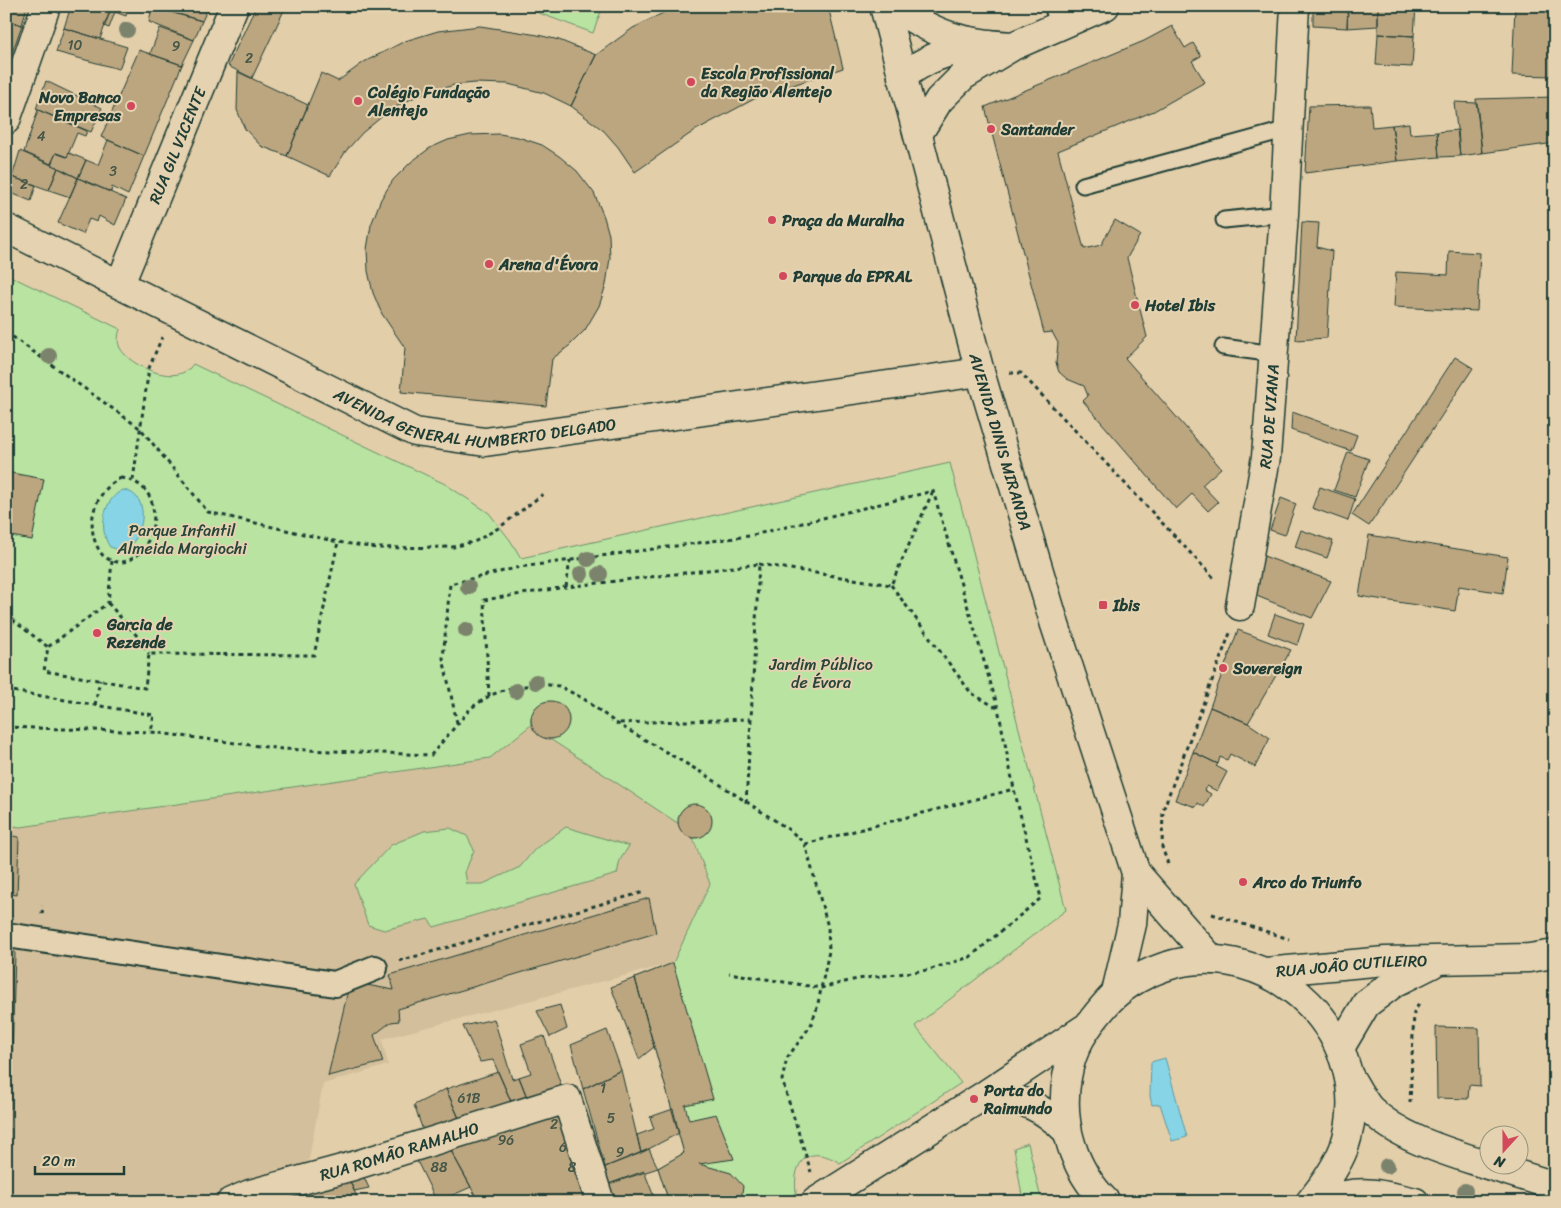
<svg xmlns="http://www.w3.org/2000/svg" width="1561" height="1208" font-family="Sriracha,sans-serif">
	<rect width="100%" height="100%" fill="#e3ceaa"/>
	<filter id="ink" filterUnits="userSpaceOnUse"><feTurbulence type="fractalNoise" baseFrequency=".02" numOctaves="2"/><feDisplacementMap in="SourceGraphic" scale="10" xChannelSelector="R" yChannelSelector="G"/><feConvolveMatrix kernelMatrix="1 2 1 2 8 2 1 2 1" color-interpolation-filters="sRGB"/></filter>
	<g filter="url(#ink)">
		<path fill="#d3bf9b" d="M548,702L559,704L567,713L568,718V724L562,734L551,739L679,823L680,814L684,809L693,805L704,807L711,816V827L708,832L704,836L694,838L710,884L673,963L382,1039L388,1065L323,1084L307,1169L209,1202H6V825L21,827L490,758L531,725V718L536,707Z"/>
		<path fill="#b8e3a1" stroke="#6c906a" d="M529,6H603L593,33L528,9Z
			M6,274L120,329C118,335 117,342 120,348C130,367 179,388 193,364L445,484L489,513L510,540L521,558L950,463L1066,910L915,1026L961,1083L840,1163C810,1144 792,1159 796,1193L782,1202H669L658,1168L684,1153L635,978L673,963L710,884L693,838C706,837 713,828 711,816L699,805C686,805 679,811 679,824L550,739C564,736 570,726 567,713L554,702C539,701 530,710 531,725L490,758L21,827L6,825Z
			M566,827L629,846L620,860L617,874L434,927L428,919L384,930L368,925L354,884L391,845L424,831L450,828L467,836L474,850L465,872L467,884H483L520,867L535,849Z
			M1028,1143L1040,1195L1045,1202H1023L1014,1148Z"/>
		<path fill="#87d4e6" stroke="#5d989f" d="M123,490C153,494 144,541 123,551L110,547C98,530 103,499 123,490Z
			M1165,1058L1187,1137L1172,1141L1160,1104L1152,1105L1150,1096L1151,1062Z"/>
		<path fill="#bca680" stroke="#1f3d34" d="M6,6H27L22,25L6,20Z
			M71,6H112L100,39L64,28Z
			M112,6H128L126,16L115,12L109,28L104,26Z
			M163,6H209L202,21L162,9Z
			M256,6H286L252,78L228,66Z
			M677,6H828L843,68L758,97L694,131L635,172L618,147L604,131L571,106L596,55L633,28Z
			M1313,6H1348L1347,28L1313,26Z
			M1348,6H1378V26L1347,28Z
			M1378,6H1416L1414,36L1378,34Z
			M1515,6H1555V76L1512,75Z
			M152,7L202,21L194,40L149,22Z
			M6,20L22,25L7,67H6Z
			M480,26L538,35L559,40L596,55L571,106L544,93L508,84L475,83L454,85L417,96L390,110L362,133L346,151L330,176L287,156L321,73L338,81L364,62L405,41L438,31Z
			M1172,26L1185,48L1193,43L1201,56L1192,61L1205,82L1154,111L1058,151L1084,249L1101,245L1115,220L1140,235L1127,258L1147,337L1125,358L1221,468L1202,485L1218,502L1208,511L1192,494L1176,509L1083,401L1088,396L1084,386L1067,379L1059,372L1056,363L1058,343L1052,332L1044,333L985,107L1144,41Z
			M64,28L127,47L119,69L56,52Z
			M160,28L194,40L182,65L150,54Z
			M1378,34L1414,36L1412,67L1376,65Z
			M139,50L182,65L144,156L101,137Z
			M238,72L308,105L287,156L261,146L245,129L237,110Z
			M46,81L102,108L91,132L36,109Z
			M1555,97V143L1482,153L1476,99Z
			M1454,102L1477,103L1482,153L1460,156Z
			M1370,105L1372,127L1392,125L1397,161L1305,173L1309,106Z
			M38,110L87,131L85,136L77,133L67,157L56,153L51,164L24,152Z
			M1409,123L1410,134L1437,132L1439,157L1397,161L1392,125Z
			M1458,130L1460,156L1439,157L1437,132Z
			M499,134L518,137L542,145L559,156L577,171L594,193L604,217L609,235L610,258L606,285L599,306L585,330L569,346L552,359L546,406L401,392L405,348L382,314L373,293L368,271L367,249L371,225L381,199L393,180L411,162L430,148L448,140L470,135Z
			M108,140L144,156L128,195L112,187L111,192L78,178L86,160L98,165Z
			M20,151L58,168L49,190L12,177Z
			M56,153L67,157L69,153L86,160L78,178L51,164Z
			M58,168L78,178L70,197L49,190Z
			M12,177L36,185L31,201L6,191Z
			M78,178L126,199L115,225L99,216L97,222L89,219L83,234L58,223Z
			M1302,222L1319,223L1317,247L1332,251L1327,338L1296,340Z
			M1449,251L1480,253L1477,311L1394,307L1396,272L1448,275Z
			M1455,357L1473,368L1369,526L1352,515Z
			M1292,412L1357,435L1351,451L1291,430Z
			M1348,452L1369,459L1355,497L1334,490Z
			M6,472L44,479L32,540L6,535Z
			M1320,487L1355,499L1348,521L1312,508Z
			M1281,498L1296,504L1285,535L1270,530Z
			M1301,530L1333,541L1327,558L1295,547Z
			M1369,535L1508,557L1503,593L1459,586L1455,611L1359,596Z
			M1261,555L1331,581L1312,618L1249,593Z
			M1275,614L1304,624L1297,645L1268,634Z
			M1238,630L1291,650L1248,723L1210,707Z
			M531 720a19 19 0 1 1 38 0a19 19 0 1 1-38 0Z
			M1210,707L1248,723L1270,738L1255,767L1230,754L1227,760L1220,757L1218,764L1193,752Z
			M1193,752L1218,764L1216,766L1227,772L1217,791L1207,786L1204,790L1211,794L1204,807L1198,803L1196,807L1175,800Z
			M678 821a17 17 0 1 1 34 0a17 17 0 1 1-34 0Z
			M6,835L19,837L17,895L6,893Z
			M649,898L656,933L398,1009L399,1021L391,1022L374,1035L383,1062L328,1076L350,982L394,990L390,975Z
			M6,951L15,952L8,1202H6Z
			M673,963L713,1099L685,1105L689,1120L716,1114L734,1159L699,1164L731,1173L743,1186L741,1202H669L658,1168L684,1153L635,978Z
			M635,978L654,1047L639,1059L611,987Z
			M560,1005L567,1029L550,1037L537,1011Z
			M494,1019L512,1079L519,1077L528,1100L513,1106L493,1060L480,1062L463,1026Z
			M1436,1027L1479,1028L1480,1086L1469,1085L1468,1099L1437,1098Z
			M607,1030L621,1070L583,1089L571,1045Z
			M544,1036L562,1088L528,1100L519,1077L531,1073L521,1044Z
			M621,1070L641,1153L605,1167L583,1089Z
			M498,1072L513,1106L462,1125L446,1089Z
			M446,1089L462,1125L425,1136L414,1105Z
			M560,1105L591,1193L575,1202H479L450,1149Z
			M673,1109L679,1133L641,1153L637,1135L654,1129L650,1117Z
			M450,1149L471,1187L437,1202L417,1161Z
			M649,1149L658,1168L609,1184L605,1167Z
			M644,1171L656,1202H614L609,1184Z
			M346,1172L357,1197L343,1202H290L287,1195Z
			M362,1173L369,1188L354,1191L347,1175Z"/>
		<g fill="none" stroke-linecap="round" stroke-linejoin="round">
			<g stroke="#1f3d34" stroke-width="19">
				<path id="service" d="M1083,185L1288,129
					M1224,220L1284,214
					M1223,347L1274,354"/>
			</g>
			<g stroke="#1f3d34" stroke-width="28">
				<path id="pedestrian" d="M1057,6L1063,25
					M13,936L335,984L375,968"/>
			</g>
			<g stroke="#1f3d34" stroke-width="31">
				<g id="minor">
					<path d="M6,120L46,6"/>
					<path id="s1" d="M6,228L415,432L485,442L980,372"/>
					<path id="s2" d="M120,284L234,6"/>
					<path id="s3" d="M1240,606L1266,457L1284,214L1295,6"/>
					<path d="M988,1093C1024,1101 1039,1104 1066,1130"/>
					<path id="s4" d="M231,1202L250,1194L353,1166L567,1099L600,1202"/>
					<path d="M815,1202L988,1093L1084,1029"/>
				</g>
			</g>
			<g stroke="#1f3d34" stroke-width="31">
				<path id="tertiary" d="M892,6C937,35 959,43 1013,46
					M902,77C925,59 947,50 976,48
					M918,134L939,100L963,76L1013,46L1105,6"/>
			</g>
			<g stroke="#1f3d34" stroke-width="31">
				<g id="primary">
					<path id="s5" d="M884,6L980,372L1055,625L1136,873L1132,924L1116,992"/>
					<path d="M1136,873L1212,960"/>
					<path id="s6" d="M1266,972L1385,961L1529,958L1555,954"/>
					<path d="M1340,1048L1366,1004L1394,983L1432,964"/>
					<path d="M1349,1076C1356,1087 1362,1100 1370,1109C1400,1139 1449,1152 1488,1165"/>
					<path d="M1491,1166L1555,1186"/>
					<path d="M1106,1202C1073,1169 1059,1123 1067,1077C1072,1047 1085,1028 1105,1005C1121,986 1141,975 1164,967C1272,931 1381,1039 1344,1148C1336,1168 1324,1185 1310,1202"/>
					<path d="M1321,1202C1356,1188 1380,1193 1415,1202"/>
				</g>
			</g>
			<path stroke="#1f3d34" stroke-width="3" stroke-dasharray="4 4" stroke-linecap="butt" d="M6,332L141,429L208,512L338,542L376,548L453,547L476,541L500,527L543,494
				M1010,373H1021L1215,579
				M121,478C175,485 154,566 117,562C111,561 104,558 101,553C83,527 94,491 121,478Z
				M133,480L149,368L162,337
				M112,561L108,603L48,647L44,671L145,688L149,654L314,655L338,542
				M759,564L891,585L933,491
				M891,585L971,693L997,708
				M566,587L570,560
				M108,603L138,637L149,654
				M6,615L48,647
				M6,690L154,715L151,732L282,749L431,755L471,708L489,696L506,689L539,684L559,686L584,699L616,723L704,774L791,831L805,844L828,927L829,951L817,1008L811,1025L787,1058L782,1080L811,1172
				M489,696L484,600L566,587L759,564L751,719L618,723
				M95,705L100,680
				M457,723L443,658L450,584L520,567L749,536L933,491L998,708L1014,789L1041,898L970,957L928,970L857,979L821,988L729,973
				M6,727L151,732
				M746,803L751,719
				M805,844L1014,789
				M1168,864L1162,847L1163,810L1230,633
				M42,914L43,906
				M1212,914L1289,939
				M399,961L644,892
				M1410,1103L1414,1012L1419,1004"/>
			<use href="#service" stroke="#e4d2b0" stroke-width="15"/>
			<use href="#pedestrian" stroke="#e4d2b0" stroke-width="24"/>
			<use href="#minor" stroke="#e4d2b0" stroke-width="28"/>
			<use href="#tertiary" stroke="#e4d2b0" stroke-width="28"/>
			<use href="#primary" stroke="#e4d2b0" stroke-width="28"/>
		</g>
		<g fill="#7c836c">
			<circle cx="127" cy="30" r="8"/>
			<circle cx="49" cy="356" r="8"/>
			<circle cx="588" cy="559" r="8"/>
			<circle cx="581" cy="574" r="8"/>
			<circle cx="600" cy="574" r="8"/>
			<circle cx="468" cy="587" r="8"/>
			<circle cx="466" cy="630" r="8"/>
			<circle cx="536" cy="682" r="8"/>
			<circle cx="516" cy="691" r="8"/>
			<circle cx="1387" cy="1166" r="8"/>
			<circle cx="1465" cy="1191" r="8"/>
		</g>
	</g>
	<g fill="#d1495b" stroke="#e4d2b0" stroke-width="2">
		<circle cx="691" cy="82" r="5"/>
		<circle cx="358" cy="101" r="5"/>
		<circle cx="131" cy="106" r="5"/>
		<circle cx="991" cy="129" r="5"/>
		<circle cx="772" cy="220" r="5"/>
		<circle cx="489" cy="264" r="5"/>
		<circle cx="783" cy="276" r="5"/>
		<circle cx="1135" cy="305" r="5"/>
		<rect x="1098" y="600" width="10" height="10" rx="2.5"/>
		<circle cx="97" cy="633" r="5"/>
		<circle cx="1223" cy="668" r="5"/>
		<circle cx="1243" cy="882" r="5"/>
		<circle cx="974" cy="1099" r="5"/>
	</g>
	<g text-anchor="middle" stroke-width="4" stroke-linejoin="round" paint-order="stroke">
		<g font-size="14" fill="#465747">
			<text x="75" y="50">10</text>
			<text x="176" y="51">9</text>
			<text x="249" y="63">2</text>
			<text x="41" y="141">4</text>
			<text x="113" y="176">3</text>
			<text x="24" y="189">2</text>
			<text x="603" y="1093">1</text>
			<text x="469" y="1103">61B</text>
			<text x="611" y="1123">5</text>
			<text x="554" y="1129">2</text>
			<text x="506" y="1145">96</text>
			<text x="563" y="1152">6</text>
			<text x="620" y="1157">9</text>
			<text x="439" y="1172">88</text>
			<text x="572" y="1172">8</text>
		</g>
		<g font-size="16" font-weight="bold" fill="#1f3d34" stroke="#e4d2b0" text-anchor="start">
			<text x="701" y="79">Escola Profissional<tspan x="701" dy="18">da Região Alentejo</tspan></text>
			<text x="368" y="98">Colégio Fundação<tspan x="368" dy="18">Alentejo</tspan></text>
			<text x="121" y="103" text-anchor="end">Novo Banco<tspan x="121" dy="18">Empresas</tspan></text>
			<text x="1001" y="135">Santander</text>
			<text x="782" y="226">Praça da Muralha</text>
			<text x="499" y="270">Arena d'Évora</text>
			<text x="793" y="282">Parque da EPRAL</text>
			<text x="1145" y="311">Hotel Ibis</text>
			<text x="1113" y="611">Ibis</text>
			<text x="107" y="630">Garcia de<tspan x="107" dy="18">Rezende</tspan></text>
			<text x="1233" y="674">Sovereign</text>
			<text x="1253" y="888">Arco do Triunfo</text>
			<text x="984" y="1096">Porta do<tspan x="984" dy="18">Raimundo</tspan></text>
		</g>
		<g font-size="16" fill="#1f3d34" stroke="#e4d2b0">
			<text dy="6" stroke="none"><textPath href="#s2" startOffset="150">RUA GIL VICENTE</textPath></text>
			<text dy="6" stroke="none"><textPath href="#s1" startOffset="514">AVENIDA GENERAL HUMBERTO DELGADO</textPath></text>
			<text dy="6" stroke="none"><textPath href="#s3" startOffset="192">RUA DE VIANA</textPath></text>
			<text dy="6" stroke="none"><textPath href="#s5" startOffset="451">AVENIDA DINIS MIRANDA</textPath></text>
			<text dy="6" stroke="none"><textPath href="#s6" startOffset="86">RUA JOÃO CUTILEIRO</textPath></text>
			<text dy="6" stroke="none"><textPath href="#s4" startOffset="176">RUA ROMÃO RAMALHO</textPath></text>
		</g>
		<g font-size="16" fill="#274539" stroke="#e4d2b0">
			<text x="182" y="536">Parque Infantil<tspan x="182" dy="18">Almeida Margiochi</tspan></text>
			<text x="821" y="670">Jardim Público<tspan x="821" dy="18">de Évora</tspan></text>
		</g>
	</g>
	<rect width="1561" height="1208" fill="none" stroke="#e4d2b0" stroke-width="25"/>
	<rect x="12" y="12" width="1536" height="1183" fill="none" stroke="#1f3d34" stroke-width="2" filter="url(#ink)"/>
	<g transform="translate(1504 1150) rotate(201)"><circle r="24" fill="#e4d2b0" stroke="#95967e"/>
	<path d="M0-4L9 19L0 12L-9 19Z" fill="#d1495b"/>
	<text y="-8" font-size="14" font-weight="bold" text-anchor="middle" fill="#1f3d34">N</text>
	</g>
	<path d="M35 1166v8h89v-8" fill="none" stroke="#1f3d34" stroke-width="2.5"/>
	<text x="42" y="1166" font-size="15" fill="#1f3d34" stroke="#e4d2b0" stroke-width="4" paint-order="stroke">20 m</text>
</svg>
